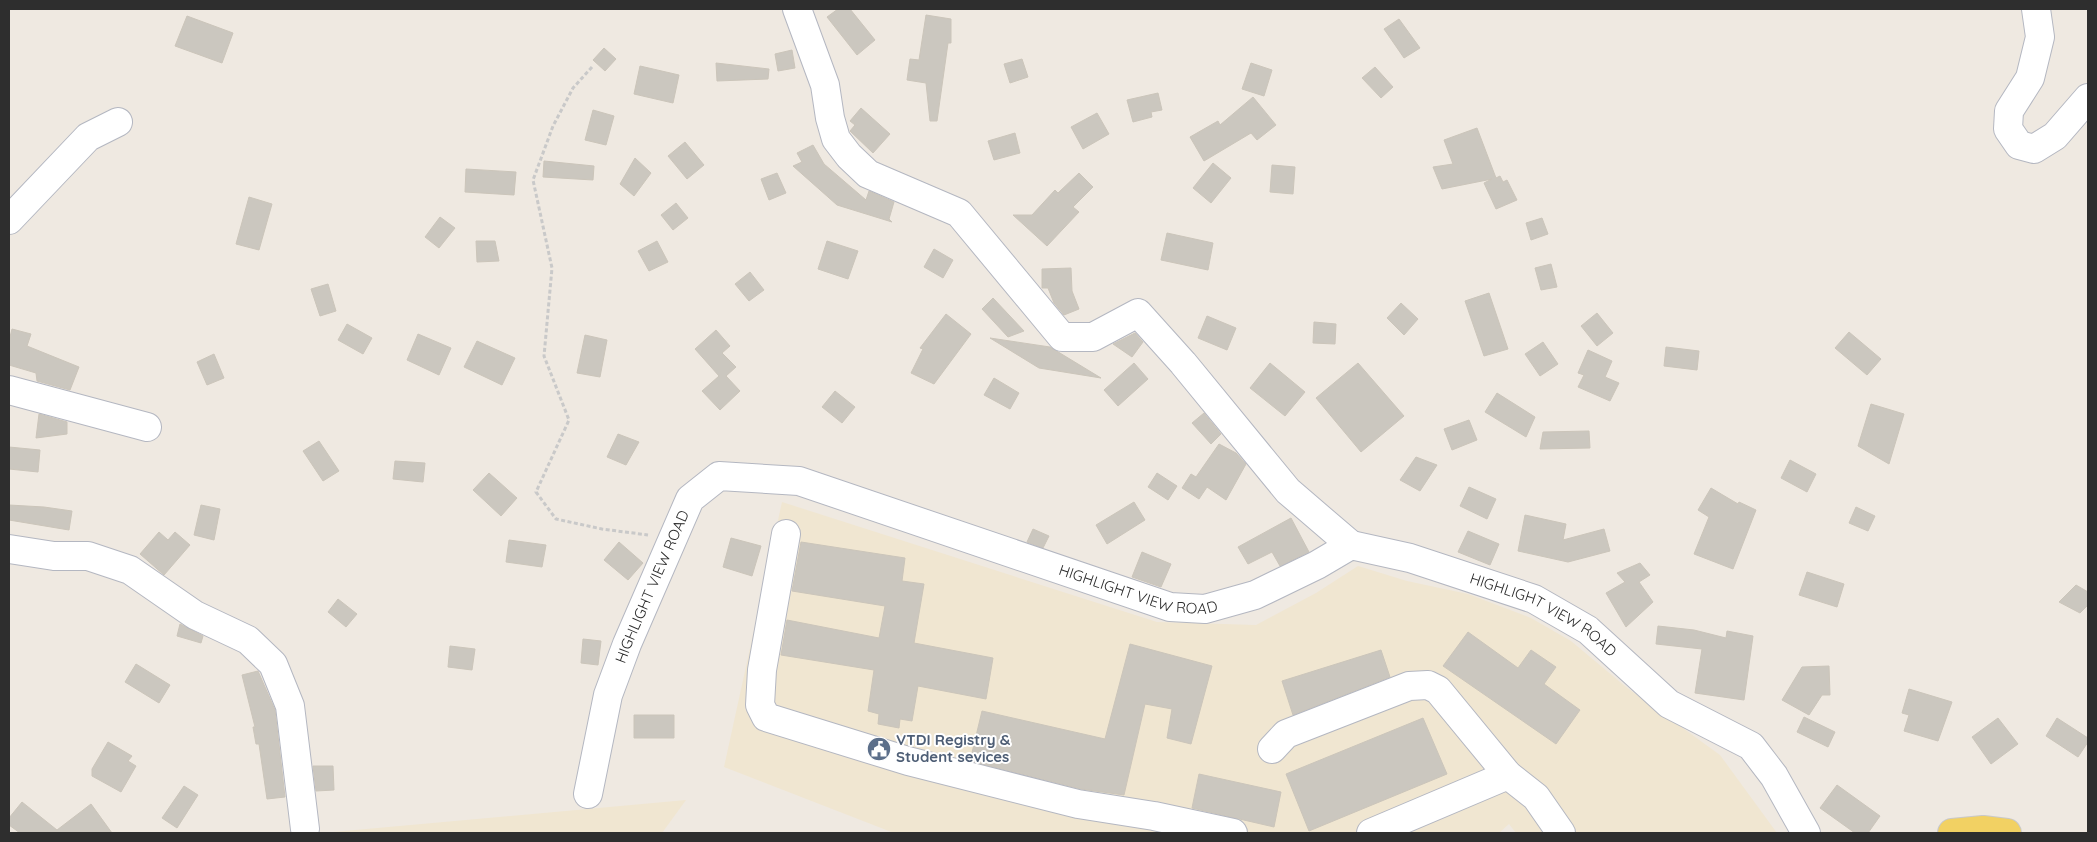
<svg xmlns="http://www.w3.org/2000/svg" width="2097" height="842" font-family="Quicksand,sans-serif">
	<rect width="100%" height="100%" fill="#efe9e1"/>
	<path fill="#f0e6d1" d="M782,502L1157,622L1256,625L1316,593L1358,566L1407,581L1468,594L1531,618L1571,641L1626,687L1720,755L1777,833H1516L1509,824L1499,833H894L724,767Z
		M686,800L662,833H322Z"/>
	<path fill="#cbc7bf" stroke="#cbc5ba" d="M838,9H850L875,40L857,55L827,17Z
		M926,15L951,19V43H948L937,121H930L926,83L907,80L910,59L919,60Z
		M187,16L233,33L222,63L175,46Z
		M1399,19L1420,48L1404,58L1384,29Z
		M604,48L616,59L605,71L593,60Z
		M792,50L795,68L778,71L775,54Z
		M1022,59L1028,77L1010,83L1004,64Z
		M716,63L769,69L768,79L717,81Z
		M1251,63L1272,70L1264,96L1242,89Z
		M640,66L679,75L673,103L634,94Z
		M1375,67L1393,87L1381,98L1362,78Z
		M1158,93L1162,110L1151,112L1152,117L1133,122L1127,100Z
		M1253,97L1276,125L1257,140L1251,133L1204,161L1190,137L1218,121L1220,125Z
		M861,108L890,134L873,153L850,131L855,125L850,121Z
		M593,110L614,116L606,145L585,140Z
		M1097,113L1109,134L1083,149L1071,127Z
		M1477,128L1496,178L1500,176L1503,182L1507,180L1517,200L1496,209L1484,183L1492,179L1442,189L1433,167L1453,164L1444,140Z
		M1015,133L1020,153L994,160L988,141Z
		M685,142L704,165L687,179L668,156Z
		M813,145L824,164L866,200L869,191L894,202L889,219L892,222L837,205L793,166L802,162L797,153Z
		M635,158L651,173L634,196L620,184Z
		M544,161L594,166L593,180L543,177Z
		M1213,163L1231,178L1211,203L1193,188Z
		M1272,165L1295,167L1293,194L1270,192Z
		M466,169L516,172L514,195L465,192Z
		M777,173L786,193L769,200L761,179Z
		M1079,173L1093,187L1073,207L1079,212L1047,246L1013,215H1032L1055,190L1058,193Z
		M249,197L272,204L259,250L236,244Z
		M676,203L688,218L673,230L661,215Z
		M440,217L455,228L439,248L425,237Z
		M1542,218L1548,234L1531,240L1526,223Z
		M1167,233L1213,243L1208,270L1161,260Z
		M476,241H495L499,261L477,262Z
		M657,241L668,262L649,271L638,251Z
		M827,241L858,251L848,279L818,269Z
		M934,249L953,260L943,278L924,267Z
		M1551,264L1557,287L1541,290L1535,268Z
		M1071,268L1072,291L1079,309L1064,315L1054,303L1048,288H1042V269Z
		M750,272L764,290L749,301L735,284Z
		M328,284L336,311L320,316L311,289Z
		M1489,293L1508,349L1484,356L1465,301Z
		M993,298L1024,331L1008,337L982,309Z
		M1401,303L1418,319L1404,335L1387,318Z
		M1597,313L1613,333L1597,346L1581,326Z
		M946,314L971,334L934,384L911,373L923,349L920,348Z
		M1207,316L1236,328L1227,350L1198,338Z
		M1314,322L1336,324L1335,344L1313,343Z
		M347,324L372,338L363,354L338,340Z
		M12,329L31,334L27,346L79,367L70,390L37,381L36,373L9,365V341Z
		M716,330L730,346L722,353L736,367L726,376L740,391L720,410L702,391L719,376L695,349Z
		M1849,332L1881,359L1867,375L1835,348Z
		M1135,333L1143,342L1132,357L1113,344Z
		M418,334L451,348L439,375L407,360Z
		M585,335L607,340L600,377L577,373Z
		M990,338L1050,347L1101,378L1039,368Z
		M477,341L515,358L502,385L464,367Z
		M1543,342L1558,364L1540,376L1525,354Z
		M1666,347L1699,351L1697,370L1664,366Z
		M1588,350L1612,361L1605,377L1619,383L1610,401L1578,387L1584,375L1578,373Z
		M214,354L224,378L207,385L197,362Z
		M1134,363L1148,379L1118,406L1104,390Z
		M1270,363L1305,392L1285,416L1250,388Z
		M1358,363L1404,416L1361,452L1316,398Z
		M994,378L1019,393L1010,409L984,395Z
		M835,391L855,407L842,423L822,407Z
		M1497,393L1535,417L1526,437L1485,412Z
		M1871,404L1904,414L1889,464L1858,446Z
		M1204,413L1221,434L1211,444L1192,423Z
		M39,414L67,422V434L36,438Z
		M1469,420L1477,440L1452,450L1444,429Z
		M1589,431L1590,448L1540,449L1543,432Z
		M618,434L639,442L626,465L607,457Z
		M319,441L339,471L323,481L303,451Z
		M1219,444L1236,453L1246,464L1226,500L1207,487L1199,499L1182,488L1191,474L1196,477Z
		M9,447L40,450L38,472L9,469Z
		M1416,457L1437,465L1420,491L1400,480Z
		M1790,460L1816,474L1807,492L1781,478Z
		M395,461L425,463L423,482L393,479Z
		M489,473L517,498L501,516L473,490Z
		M1157,473L1177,486L1168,500L1148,487Z
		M1469,487L1496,499L1487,519L1460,506Z
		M1711,488L1738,504L1739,502L1756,510L1733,569L1694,554L1709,517L1698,510Z
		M1134,502L1145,520L1107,544L1096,525Z
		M9,505L44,507L72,511L69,530L9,520Z
		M201,505L220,509L214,540L194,535Z
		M1856,507L1875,516L1868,531L1849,523Z
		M1525,515L1566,524L1563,540L1604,529L1610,551L1568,562L1518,551Z
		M1291,518L1309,552L1280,566L1272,552L1248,564L1238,547Z
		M1033,529L1049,536L1043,548L1027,542Z
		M1468,531L1499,544L1490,565L1458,552Z
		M159,532L168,540L175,532L190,545L164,575L140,554Z
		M731,538L761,546L752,576L723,567Z
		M509,540L546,545L542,567L506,562Z
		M619,542L643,563L628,580L604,560Z
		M801,542L905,558L902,581L924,584L914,643L993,658L986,699L918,686L912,721L900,719L899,728L878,724L879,714L868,711L874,670L781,655L787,620L879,638L885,606L792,591Z
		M1142,552L1171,564L1161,587L1132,577Z
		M1640,563L1650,575L1639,582L1653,602L1626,627L1606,593L1625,582L1617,573Z
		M1807,572L1844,584L1837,607L1799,595Z
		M2076,585L2088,592V605L2080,613L2059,602Z
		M338,599L357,614L346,627L328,612Z
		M180,624L203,636L201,643L177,636Z
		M1658,626L1694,630L1726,638L1727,631L1753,636L1744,700L1695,693L1702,649L1656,644Z
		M1468,632L1518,668L1531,650L1556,667L1544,684L1580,710L1556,744L1443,666Z
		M583,639L601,641L598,665L581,663Z
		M1130,644L1212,666L1191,744L1167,738L1172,709L1145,704L1124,795L1081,789L970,761L982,711L1105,739Z
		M450,646L475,649L472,670L448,667Z
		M1381,650L1390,677L1293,715L1282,681Z
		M136,664L170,685L159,703L125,682Z
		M1829,666L1830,695H1822L1809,715L1782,700L1802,667Z
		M258,671L275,710L285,797L267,799L259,744H256L253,727H255L242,675Z
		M1909,689L1952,702L1938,741L1904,731L1909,715L1902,713Z
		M634,715H674V738H634Z
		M1804,717L1835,732L1828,747L1797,732Z
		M1423,718L1447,774L1309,831L1286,774Z
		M1998,718L2018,744L1991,764L1972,737Z
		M2057,718L2088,738V742L2078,757L2046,736Z
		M108,742L132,756L128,761L136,766L121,792L92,776V769Z
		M313,766H333L334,790L316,791Z
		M1199,774L1281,792L1274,827L1192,808Z
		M1837,785L1880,816L1868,833H1855L1820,808Z
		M184,786L198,795L177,828L162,818Z
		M22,802L57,830L91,804L112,833H20L9,825V818Z"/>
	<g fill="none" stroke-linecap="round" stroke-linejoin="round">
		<g stroke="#b4b7c1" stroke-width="30">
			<g id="minor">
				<path d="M797,9L825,85L830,118L836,139L849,156L868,174L959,213L1062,337H1093L1138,313L1183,363L1288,491L1351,545"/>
				<path d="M2036,9L2040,37L2030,78L2009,111L2008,129L2019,145L2034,149L2055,136L2088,98"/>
				<path d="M9,220L88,137L118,122"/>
				<path d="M9,390L147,427"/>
				<path d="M786,534L762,670L760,705L766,717L908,761L1078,804L1154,816L1233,833"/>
				<path d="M9,549L54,556H88L130,570L195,615L248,640L273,664L290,706L305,829"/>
				<path d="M1272,749L1286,734L1409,686L1428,685L1438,690L1508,775L1536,797L1561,833"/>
				<path id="s1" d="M588,794L608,695L627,644L690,499L719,476L799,481L1170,607L1205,609L1255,595L1317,565L1351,545L1410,558L1534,599L1588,630L1669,704L1751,746L1774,776L1806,833"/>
				<path d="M1371,833L1508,775"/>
			</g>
		</g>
		<g stroke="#c9c9c9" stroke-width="30">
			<path id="major" d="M1952,833L1983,830L2007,833"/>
		</g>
		<path stroke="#c9c9c9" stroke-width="3" stroke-dasharray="4 2.5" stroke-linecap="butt" d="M592,67L573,88L553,126L533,180L552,268L544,356L569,420L536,492L556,519L602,529L648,535"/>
		<use href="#minor" stroke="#fff" stroke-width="28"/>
		<use href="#major" stroke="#f2d163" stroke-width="28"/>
	</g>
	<defs>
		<g id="civic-disc" transform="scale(1.25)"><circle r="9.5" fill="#5c6f8a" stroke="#fff"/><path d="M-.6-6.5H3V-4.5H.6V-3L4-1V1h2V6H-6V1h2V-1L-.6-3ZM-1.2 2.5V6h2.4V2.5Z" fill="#fff"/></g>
	</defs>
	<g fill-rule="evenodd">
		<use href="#civic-disc" x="879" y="749"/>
	</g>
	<g text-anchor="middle" stroke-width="4" stroke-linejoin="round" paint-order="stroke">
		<g font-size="15" fill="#2e2e2e" stroke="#fff">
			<text dy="5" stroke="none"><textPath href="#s1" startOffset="788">HIGHLIGHT VIEW ROAD</textPath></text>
			<text dy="5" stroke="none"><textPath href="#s1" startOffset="218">HIGHLIGHT VIEW ROAD</textPath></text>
			<text dy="5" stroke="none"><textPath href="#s1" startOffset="1224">HIGHLIGHT VIEW ROAD</textPath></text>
		</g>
		<g font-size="15" font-weight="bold" fill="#4e5e75" stroke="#fff" text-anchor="start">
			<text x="896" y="745">VTDI Registry &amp;<tspan x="896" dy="17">Student sevices</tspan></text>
		</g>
	</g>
	<rect width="2097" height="842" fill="none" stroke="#2e2e2e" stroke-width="20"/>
</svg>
